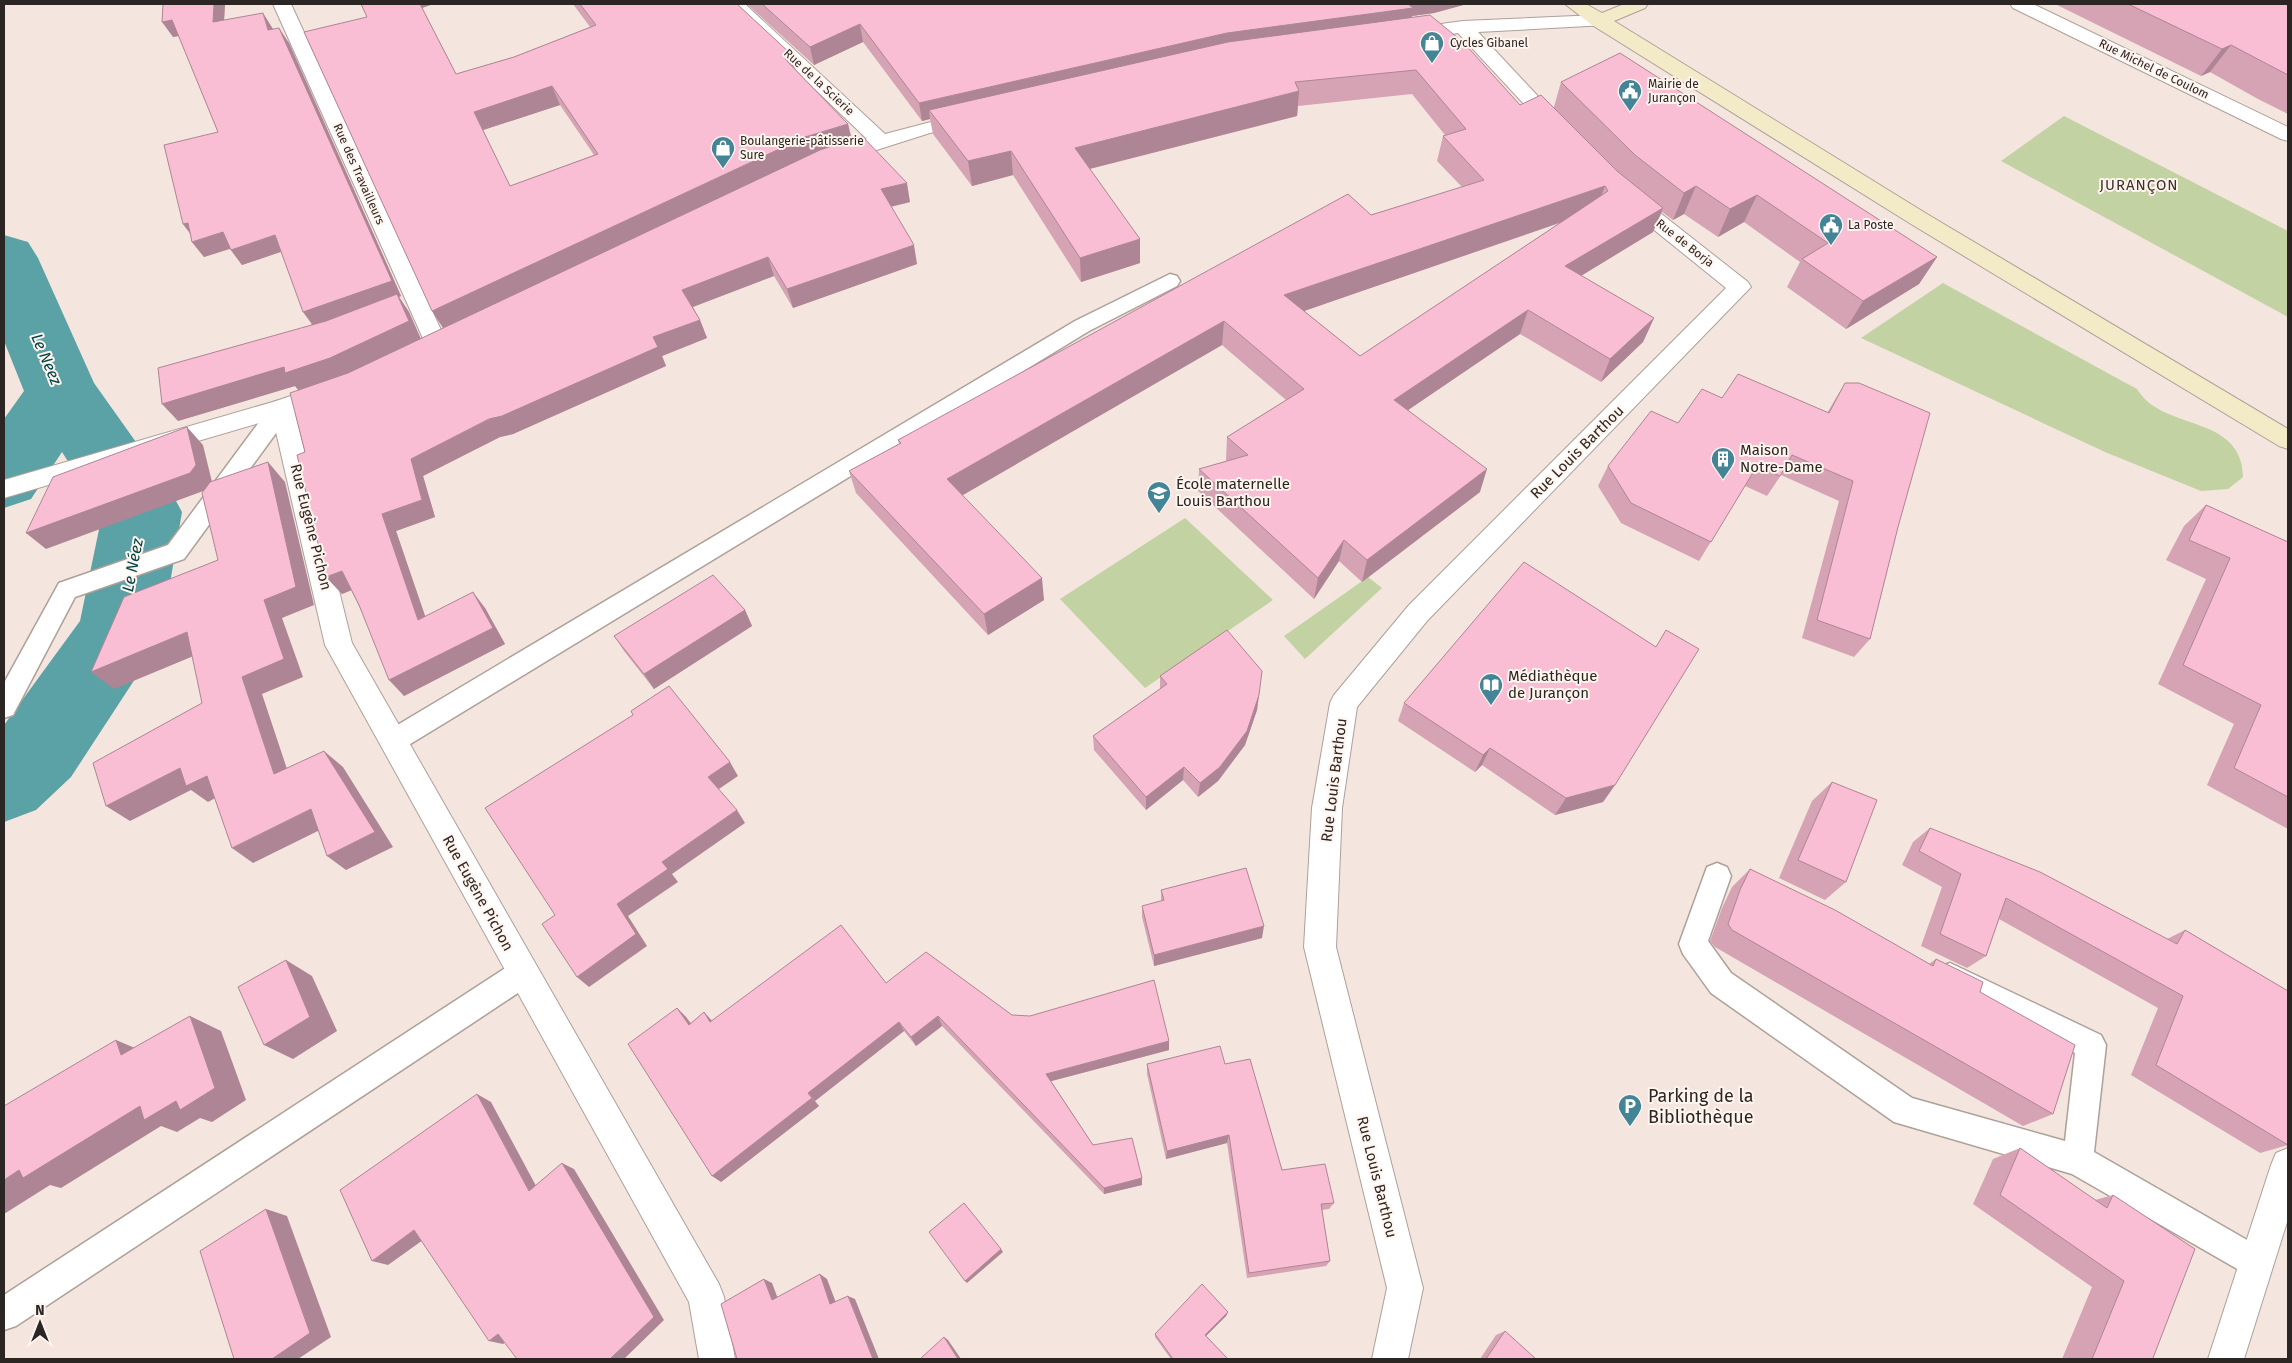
<svg xmlns="http://www.w3.org/2000/svg" width="2292" height="1363" font-family="'Fira Sans',sans-serif">
	<rect width="100%" height="100%" fill="#f4e6de"/>
	<path fill="#c2d2a3" d="M2064,116L2288,231V317L2001,161Z
		M1943,283L2137,389C2162,432 2242,413 2243,477L2228,489L2201,491L2105,452L1861,338Z
		M1185,518L1273,600L1145,688L1060,599Z
		M1368,577L1382,588L1305,659L1284,636Z"/>
	<g fill="none" stroke-linecap="round" stroke-linejoin="round">
		<path fill="#5ba2a6" fill-rule="evenodd" d="M4,235L28,242L38,258L94,383L170,490L182,512L162,631L150,656L71,777L36,810L4,822V725L80,621L102,515L62,452L31,499L4,508V419L24,391L4,341Z"/>
		<g stroke="#ada099" stroke-width="3">
			<path id="lane" d="M1170,274L1177,276L1180,281L1177,286L1089,331L402,749L393,752L384,749L380,741L384,733L1075,321Z
				M282,400L290,402L293,408L290,414L184,559L75,597L13,715L4,718V683L59,583L168,545L274,402Z
				M1717,863L1727,867L1731,876L1708,941L1731,973L1912,1098L2065,1141L2075,1053L1940,987L1936,977L1940,967L1950,963L2101,1035L2106,1045L2094,1152L2268,1252L2273,1263L2268,1274L2257,1279L2246,1274L2072,1174L1894,1122L1711,993L1683,954L1679,944L1707,867Z
				M523,959L533,963L537,973L533,983L16,1326L4,1330V1295L513,963Z"/>
		</g>
		<g stroke="#ada099" stroke-width="2">
			<path id="street" d="M273,4H291L447,343L444,349L436,351L428,349L425,343Z
				M726,4H745L885,134L969,112L976,114L979,118L976,122L930,133L842,161L835,162L828,161L825,156L828,151L867,139Z
				M2010,4H2033L2288,127V141L2281,139L2013,8Z
				M1599,15L1606,17L1608,21L1606,25L1478,32L1563,123L1566,127L1563,131L1556,133L1549,131L1458,33L1411,40L1404,38L1402,34L1404,30L1411,28L1463,21Z
				M1629,192L1636,194L1748,282L1751,287L1427,621L1357,707L1342,808L1336,947L1423,1288L1408,1359H1372L1387,1288L1304,947L1312,808L1330,703L1334,695L1409,605L1726,288L1622,204L1619,199L1622,194Z
				M329,383L337,386L341,392L337,398L295,413L352,643L719,1284L724,1297L735,1359H699L689,1302L325,645L273,419L4,498V480L276,401Z
				M2288,1148V1219L2244,1359H2208L2271,1165L2276,1153Z"/>
		</g>
		<g stroke="#ada099" stroke-width="2">
			<path id="secondary" d="M1565,4H1586L1602,13L1624,4H1648L1645,8L1614,21L1927,214L2288,429V449L2279,446L1911,224L1592,25Z"/>
		</g>
		<use href="#lane" fill="#fff" fill-rule="evenodd"/>
		<use href="#street" fill="#fff" fill-rule="evenodd"/>
		<use href="#secondary" fill="#f3eac8" fill-rule="evenodd"/>
	</g>
	<path fill="#d6a3b5" fill-rule="evenodd" d="M163,4H225L224,20L273,29L289,43L401,296L399,297L409,312L420,339L443,328L367,17L361,4H433L422,8L456,74L514,57L590,27L573,4H737L792,55L796,70L848,124L852,139L910,202L891,207L917,264L793,308L774,276L693,307L700,320L707,338L662,356L666,366L513,434L500,437L423,476L435,517L396,531L425,617L485,608L505,644L404,696L351,590L342,594L326,577L305,452L299,390L295,386L178,421L312,324L281,252L242,265L230,249L204,257L192,242L190,233L183,224L218,132L179,36L173,37ZM560,105L594,155L510,186L483,130Z
		M747,4H1467L1434,13L1412,16V17L1520,105L1554,107L1561,82L1937,257L1919,284L1846,329L1787,287L1800,262L1744,222L1718,237L1684,214L1673,220L1662,212L1653,232L1581,276L1654,318L1643,342L1601,382L1520,334L1408,410L1480,492L1362,582L1339,561L1314,599L1198,491L1199,469L1227,461L1226,460L1227,437L1286,400L1222,345L962,495L1044,600L988,635L856,493L849,471L899,444L898,440L1371,215L1462,187L1437,161L1443,136L1445,135L1412,94L1298,106L1297,116L1090,169L1140,263L1081,282L1013,175L972,186L933,134L930,119L922,121L863,42L814,65ZM1560,223L1360,356L1304,311L1359,292Z
		M2055,4H2288V114L2258,99L2210,72L2201,76Z
		M1845,383L1898,527L1870,639L1854,657L1802,638L1839,501L1781,475L1767,496L1745,486L1699,561L1621,523L1598,486L1608,466L1678,423L1722,398L1827,413Z
		M2206,505L2288,542V829L2207,785L2234,724L2158,684L2206,579L2166,560L2184,526Z
		M745,610L752,626L654,689L624,651L614,636Z
		M1160,676L1259,695L1257,710L1245,745L1218,781L1198,797L1183,780L1146,810L1094,750L1093,736L1160,689Z
		M1404,703L1615,785L1603,802L1555,815L1482,765L1475,772L1398,721Z
		M1832,782L1846,882L1825,900L1779,878L1812,801Z
		M1930,828L2167,939L2185,930L2288,991V1145L2260,1153L2131,1075L2158,1008L1999,919L1986,956L1967,968L1921,946L1942,887L1902,865L1913,842Z
		M1750,869L1929,964L1936,959L1980,992L2053,1114L2023,1126L1715,947L1710,941L1722,908L1732,887Z
		M1161,890L1262,938L1154,966L1142,917V906L1161,901Z
		M886,983L1012,1015L1169,1050L1051,1081L1093,1145L1142,1178V1185L1104,1194L942,1026L916,1046L904,1031L815,1101L819,1106L721,1182L677,1008L686,1017L691,1023L704,1012L712,1021Z
		M1147,1064H1225L1282,1170L1334,1203L1329,1209L1322,1210L1330,1261L1326,1266L1247,1278L1227,1143L1166,1159L1147,1074Z
		M2020,1148L2095,1200L2113,1195L2153,1358L2154,1359H2062L2092,1287L1973,1204L1993,1159Z
		M1228,1312L1226,1316L1206,1336L1228,1359H1171L1155,1337V1334Z
		M1505,1331L1536,1359H1480L1496,1335Z"/>
	<path fill="#ae8594" d="M214,4H225L223,38L213,22Z
		M420,4H433L422,8Z
		M1403,4H1467L1434,13L1412,16L1410,26L929,110L930,119L922,121L919,103L1227,33Z
		M263,13L273,29L278,46L268,30Z
		M172,20L183,35L173,37L162,22Z
		M860,24L863,42L814,65L810,47Z
		M279,28L289,43L401,296L399,297L409,312L421,339L343,376L299,391L295,386L178,421L162,404L314,327L303,312Z
		M2231,45L2210,72L2201,76L2222,49Z
		M792,55L796,74L785,59Z
		M552,86L560,105L483,130L474,112Z
		M1299,91L1297,116L1077,172L1075,148Z
		M848,124L852,142L443,328L432,311L805,137Z
		M1011,151L1013,175L972,186L968,161Z
		M907,183L910,202L885,208L881,189Z
		M1605,186L1596,210L1281,319L1284,295Z
		M1696,186L1684,214L1673,220L1684,193Z
		M1757,195L1744,222L1718,237L1730,209Z
		M1663,208L1653,232L1556,291L1565,266Z
		M188,223L195,240L183,224Z
		M223,232L235,247L204,257L192,242Z
		M275,235L286,250L242,265L231,250Z
		M1140,239V263L1081,282L1080,258Z
		M914,245L917,264L793,308L787,289Z
		M768,257L774,276L690,308L682,290Z
		M1937,257L1919,284L1846,329L1863,301Z
		M1528,310L1520,334L1389,423L1394,400Z
		M1654,318L1643,342L1601,382L1610,359Z
		M700,320L707,338L662,356L666,366L513,434L500,437L423,476L435,517L396,531L432,636L418,620L382,514L411,459L653,337Z
		M1224,321L1222,345L951,502L947,479Z
		M187,427L203,445L212,482L206,490L46,549L26,533Z
		M268,462L285,482L314,605L282,618L303,677L262,694L294,790L274,774L242,677L264,600Z
		M1487,469L1480,492L1362,582L1367,560Z
		M1344,540L1339,561L1314,599L1318,578Z
		M342,571L357,588L342,594L326,577Z
		M1042,578L1044,600L988,635L984,614Z
		M473,592L485,608L505,644L404,696L389,680Z
		M745,610L752,626L654,689L644,674Z
		M187,632L208,650L114,689L91,672Z
		M1259,695L1257,710L1245,745L1218,781L1198,797L1200,783Z
		M1490,748L1482,765L1475,772L1483,755Z
		M324,751L343,767L393,847L346,870L327,856Z
		M730,762L738,776L716,791L708,777Z
		M1184,767L1183,780L1146,810V797Z
		M180,768L207,776L228,791L208,802L191,790L130,821L106,806Z
		M1615,785L1603,802L1555,815L1566,798Z
		M311,809L330,825L253,863L232,848Z
		M737,810L745,823L672,874L678,882L628,916L647,946L589,987L577,977L617,904L662,862Z
		M1264,926L1262,938L1154,966V955Z
		M286,960L312,976L337,1031L293,1059L264,1045Z
		M677,1008L686,1017L698,1034L689,1025Z
		M704,1012L713,1022H710Z
		M190,1016L221,1031L246,1100L212,1122L200,1118L177,1132L161,1126L61,1188L50,1185L4,1214V1180L19,1170L140,1106Z
		M938,1016L942,1026L916,1046L911,1037Z
		M899,1022L904,1031L815,1101L808,1093Z
		M116,1040L149,1054L121,1055Z
		M1169,1041V1050L1048,1082L1046,1074Z
		M477,1094L491,1102L542,1197L529,1191Z
		M812,1098L819,1106L721,1182L712,1176Z
		M1229,1135L1227,1143L1166,1159L1167,1151Z
		M562,1163L574,1169L664,1320L624,1359H610Z
		M1142,1178V1185L1104,1194V1188Z
		M266,1209L287,1216L331,1337L298,1359H272Z
		M414,1230L430,1235L388,1265L372,1261Z
		M1001,1249L1003,1252L967,1283L965,1281Z
		M820,1274L827,1279L838,1308L830,1304Z
		M764,1279L772,1283L780,1304L772,1300Z
		M848,1296L855,1299L879,1359H873Z
		M1228,1312L1226,1316L1204,1338L1205,1335Z
		M498,1334L512,1337L503,1344L489,1341Z
		M944,1337L948,1340L961,1359H958Z"/>
	<path fill="#f9bed3" stroke="#ae8594" fill-rule="evenodd" d="M163,4H214L213,22L263,13L268,30L279,28L392,281L303,312L275,235L231,250L223,232L192,242L188,223L183,224L164,145L218,132L172,20L162,22Z
		M361,4H420L456,74L514,57L596,25L580,4H737L792,55L785,59L848,124L805,137L432,311L304,32L367,17ZM552,86L598,154L510,186L474,112Z
		M762,4H1408L1413,8L1227,33L919,103L860,24L810,47Z
		M2128,4H2288V75L2231,45L2222,49Z
		M1430,15L1464,43L1520,105L1541,95L1617,171L1663,208L1565,266L1654,318L1610,359L1528,310L1394,400L1487,469L1367,560L1344,540L1318,578L1199,469L1248,455L1227,437L1304,389L1224,321L947,479L1042,578L984,614L849,471L901,443L898,440L1348,194L1371,215L1484,180L1443,136L1466,129L1416,70L1295,82L1299,91L1075,148L1140,239L1080,258L1011,151L968,161L929,110L1228,42ZM1605,186L1608,191L1360,356L1284,295Z
		M1620,53L1937,257L1863,301L1802,259L1828,243L1757,195L1730,209L1696,186L1684,193L1635,155L1561,82Z
		M862,136L907,183L881,189L914,245L787,289L768,257L682,290L700,320L653,337L658,347L502,416L489,419L411,459L422,500L382,514L418,620L473,592L493,628L389,680L359,605L342,571L326,577L297,455L305,452L290,393L348,373L820,150Z
		M397,294L409,321L330,358L285,373L284,367L162,404L158,368L326,321Z
		M1738,374L1829,413L1845,383H1859L1930,413L1898,527L1870,639L1817,620L1853,481L1792,455L1780,476L1757,466L1711,542L1631,503L1608,466L1651,411L1678,423L1702,389L1722,398Z
		M187,427L196,465L190,473L26,533L53,477Z
		M268,462L296,587L264,600L284,659L242,677L274,774L324,751L375,832L327,856L311,809L232,848L207,776L186,786L180,768L106,806L93,763L202,703L187,632L91,672L124,597L218,560L202,493L210,482Z
		M2206,505L2288,542V797L2234,768L2261,705L2183,665L2230,558L2189,540Z
		M1524,562L1656,647L1666,630L1699,649L1615,785L1566,798L1490,748L1483,755L1404,703Z
		M713,575L745,610L644,674L614,636Z
		M1227,630L1262,671L1259,695L1247,731L1220,767L1200,783L1184,767L1146,797L1093,736L1167,684L1160,676Z
		M669,686L730,762L708,777L737,810L662,862L668,869L617,904L636,934L577,977L542,924L555,915L485,808L633,715L631,711Z
		M1832,782L1877,800L1846,882L1798,860Z
		M1930,828L2040,872L2177,944L2185,930L2288,991V1145L2156,1065L2183,996L2006,898L1986,956L1940,934L1961,874L1919,851Z
		M1246,868L1264,926L1154,955L1142,906L1164,900L1161,890Z
		M1750,869L1835,910L1933,966L1936,959L1983,982L1980,992L2075,1045L2053,1114L1732,930L1728,924L1740,890Z
		M841,925L886,983L926,952L1012,1015L1030,1016L1154,980L1169,1041L1046,1074L1093,1145L1132,1138L1142,1178L1104,1188L938,1016L911,1037L899,1022L808,1093L812,1098L712,1176L628,1044L677,1008L689,1025L704,1012L710,1022Z
		M286,960L310,1017L264,1045L238,987Z
		M190,1016L215,1088L180,1110L176,1101L144,1120L140,1106L23,1178L19,1170L4,1180V1106L116,1040L121,1055Z
		M1220,1046L1225,1064L1250,1059L1282,1170L1325,1164L1334,1203L1321,1204L1330,1261L1249,1273L1229,1135L1167,1151L1147,1064Z
		M477,1094L529,1191L562,1163L654,1317L610,1359H517L498,1334L489,1341L414,1230L372,1261L340,1190Z
		M2020,1148L2107,1208L2113,1195L2195,1249L2153,1358L2154,1359H2092L2124,1281L2000,1195Z
		M964,1203L1001,1249L965,1281L929,1232Z
		M266,1209L310,1333L272,1359H234L200,1251Z
		M820,1274L830,1304L848,1296L873,1359H737L721,1304L764,1279L772,1300Z
		M1202,1284L1228,1312L1205,1335L1228,1359H1173L1155,1334Z
		M1505,1331L1536,1359H1486Z
		M944,1337L958,1359H920Z"/>
	<defs>
		<g id="shop-pin" transform="scale(1.25)"><path d="M0 17L-7.5 6A9.5 9.5 0 1 1 7.5 6Z" fill="#438596" stroke="#fff4ee"/><path d="M-5-2.5h2.3a2.7 3.5 0 0 1 5.4 0H5L5.5 6h-11ZM-1.5-2.5h3a1.5 2.3 0 0 0-3 0Z" fill="#fff"/></g>
		<g id="civic-pin" transform="scale(1.25)"><path d="M0 17L-7.5 6A9.5 9.5 0 1 1 7.5 6Z" fill="#438596" stroke="#fff4ee"/><path d="M-.6-6.5H3V-4.5H.6V-3L4-1V1h2V6H-6V1h2V-1L-.6-3ZM-1.2 2.5V6h2.4V2.5Z" fill="#fff"/></g>
		<g id="building-pin" transform="scale(1.25)"><path d="M0 17L-7.5 6A9.5 9.5 0 1 1 7.5 6Z" fill="#438596" stroke="#fff4ee"/><path d="M-4-6H4V6H1V3H-1V6H-4ZM-2.5-4.3h1.7v1.8h-1.7ZM.8-4.3h1.7v1.8H.8ZM-2.5-1h1.7V.8h-1.7ZM.8-1h1.7V.8H.8Z" fill="#fff"/></g>
		<g id="school-pin" transform="scale(1.25)"><path d="M0 17L-7.5 6A9.5 9.5 0 1 1 7.5 6Z" fill="#438596" stroke="#fff4ee"/><path d="M0-5L7-2L0 1L-7-2ZM-4 1L0 2.5L4 1V4Q0 6-4 4Z" fill="#fff"/></g>
		<g id="library-pin" transform="scale(1.25)"><path d="M0 17L-7.5 6A9.5 9.5 0 1 1 7.5 6Z" fill="#438596" stroke="#fff4ee"/><path d="M-6-4Q-3-5.5-.7-3.5V5Q-3 3-6 4ZM6-4Q3-5.5 .7-3.5V5Q3 3 6 4Z" fill="#fff"/></g>
		<g id="parking-pin" transform="scale(1.25)"><path d="M0 17L-7.5 6A9.5 9.5 0 1 1 7.5 6Z" fill="#438596" stroke="#fff4ee"/><path d="M-3.5-5.5H1a3.5 3.5 0 0 1 0 7H-1V5.5H-3.5ZM-1-3.4V-.6H.8a1.4 1.4 0 0 0 0-2.8Z" fill="#fff"/></g>
	</defs>
	<g fill-rule="evenodd">
		<use href="#shop-pin" x="1432" y="43"/>
		<use href="#civic-pin" x="1630" y="91"/>
		<use href="#shop-pin" x="723" y="148"/>
		<use href="#civic-pin" x="1831" y="225"/>
		<use href="#building-pin" x="1723" y="459"/>
		<use href="#school-pin" x="1159" y="493"/>
		<use href="#library-pin" x="1491" y="685"/>
		<use href="#parking-pin" x="1630" y="1106"/>
	</g>
	<g text-anchor="middle" stroke-width="4" stroke-linejoin="round" paint-order="stroke">
		<g font-size="12" fill="#2b2623" stroke="#fff4ee" text-anchor="start">
			<text x="1450" y="47">Cycles Gibanel</text>
			<text x="1648" y="88">Mairie de<tspan x="1648" dy="14">Jurançon</tspan></text>
			<text x="740" y="145">Boulangerie-pâtisserie<tspan x="740" dy="14">Sure</tspan></text>
			<text x="1848" y="229">La Poste</text>
		</g>
		<g font-size="12" fill="#2b2623" stroke="#fff4ee">
			<text transform="translate(2154 69) rotate(26)" y="4">Rue Michel de Coulom</text>
			<text transform="translate(819 82) rotate(43)" y="4">Rue de la Scierie</text>
			<text transform="translate(359 174) rotate(66)" y="4">Rue des Travailleurs</text>
			<text transform="translate(1685 243) rotate(38)" y="4">Rue de Borja</text>
		</g>
		<g font-size="15" letter-spacing="1" fill="#3c312c" stroke="#fff4ee">
			<text x="2139" y="190">JURANÇON</text>
		</g>
		<g font-size="15" fill="#2b2623" stroke="#fff4ee" text-anchor="start">
			<text x="1740" y="455">Maison<tspan x="1740" dy="17">Notre-Dame</tspan></text>
			<text x="1176" y="489">École maternelle<tspan x="1176" dy="17">Louis Barthou</tspan></text>
			<text x="1508" y="681">Médiathèque<tspan x="1508" dy="17">de Jurançon</tspan></text>
		</g>
		<g font-size="15" fill="#2b2623" stroke="#fff4ee">
			<text transform="translate(1577 452) rotate(-45)" y="5">Rue Louis Barthou</text>
			<text transform="translate(311 527) rotate(76)" y="5">Rue Eugène Pichon</text>
			<text transform="translate(1334 780) rotate(-83)" y="5">Rue Louis Barthou</text>
			<text transform="translate(478 893) rotate(61)" y="5">Rue Eugène Pichon</text>
			<text transform="translate(1377 1177) rotate(76)" y="5">Rue Louis Barthou</text>
		</g>
		<g font-size="16" font-style="italic" fill="#004548" stroke="#fff4ee">
			<text transform="translate(47 359) rotate(67)" y="6">Le Neez</text>
			<text transform="translate(132 565) rotate(-79)" y="6">Le Néez</text>
		</g>
		<g font-size="18" fill="#2b2623" stroke="#fff4ee" text-anchor="start">
			<text x="1648" y="1102">Parking de la<tspan x="1648" dy="21">Bibliothèque</tspan></text>
		</g>
	</g>
	<rect width="2292" height="1363" fill="none" stroke="#2b2623" stroke-width="10"/>
	<g transform="translate(40 1323)" stroke="#fff4ee" stroke-width="4" paint-order="stroke">
	<path d="M0-4L9 19L0 12L-9 19Z" fill="#2b2623"/>
	<text y="-8" font-size="14" font-weight="bold" text-anchor="middle" fill="#2b2623">N</text>
	</g>
</svg>
